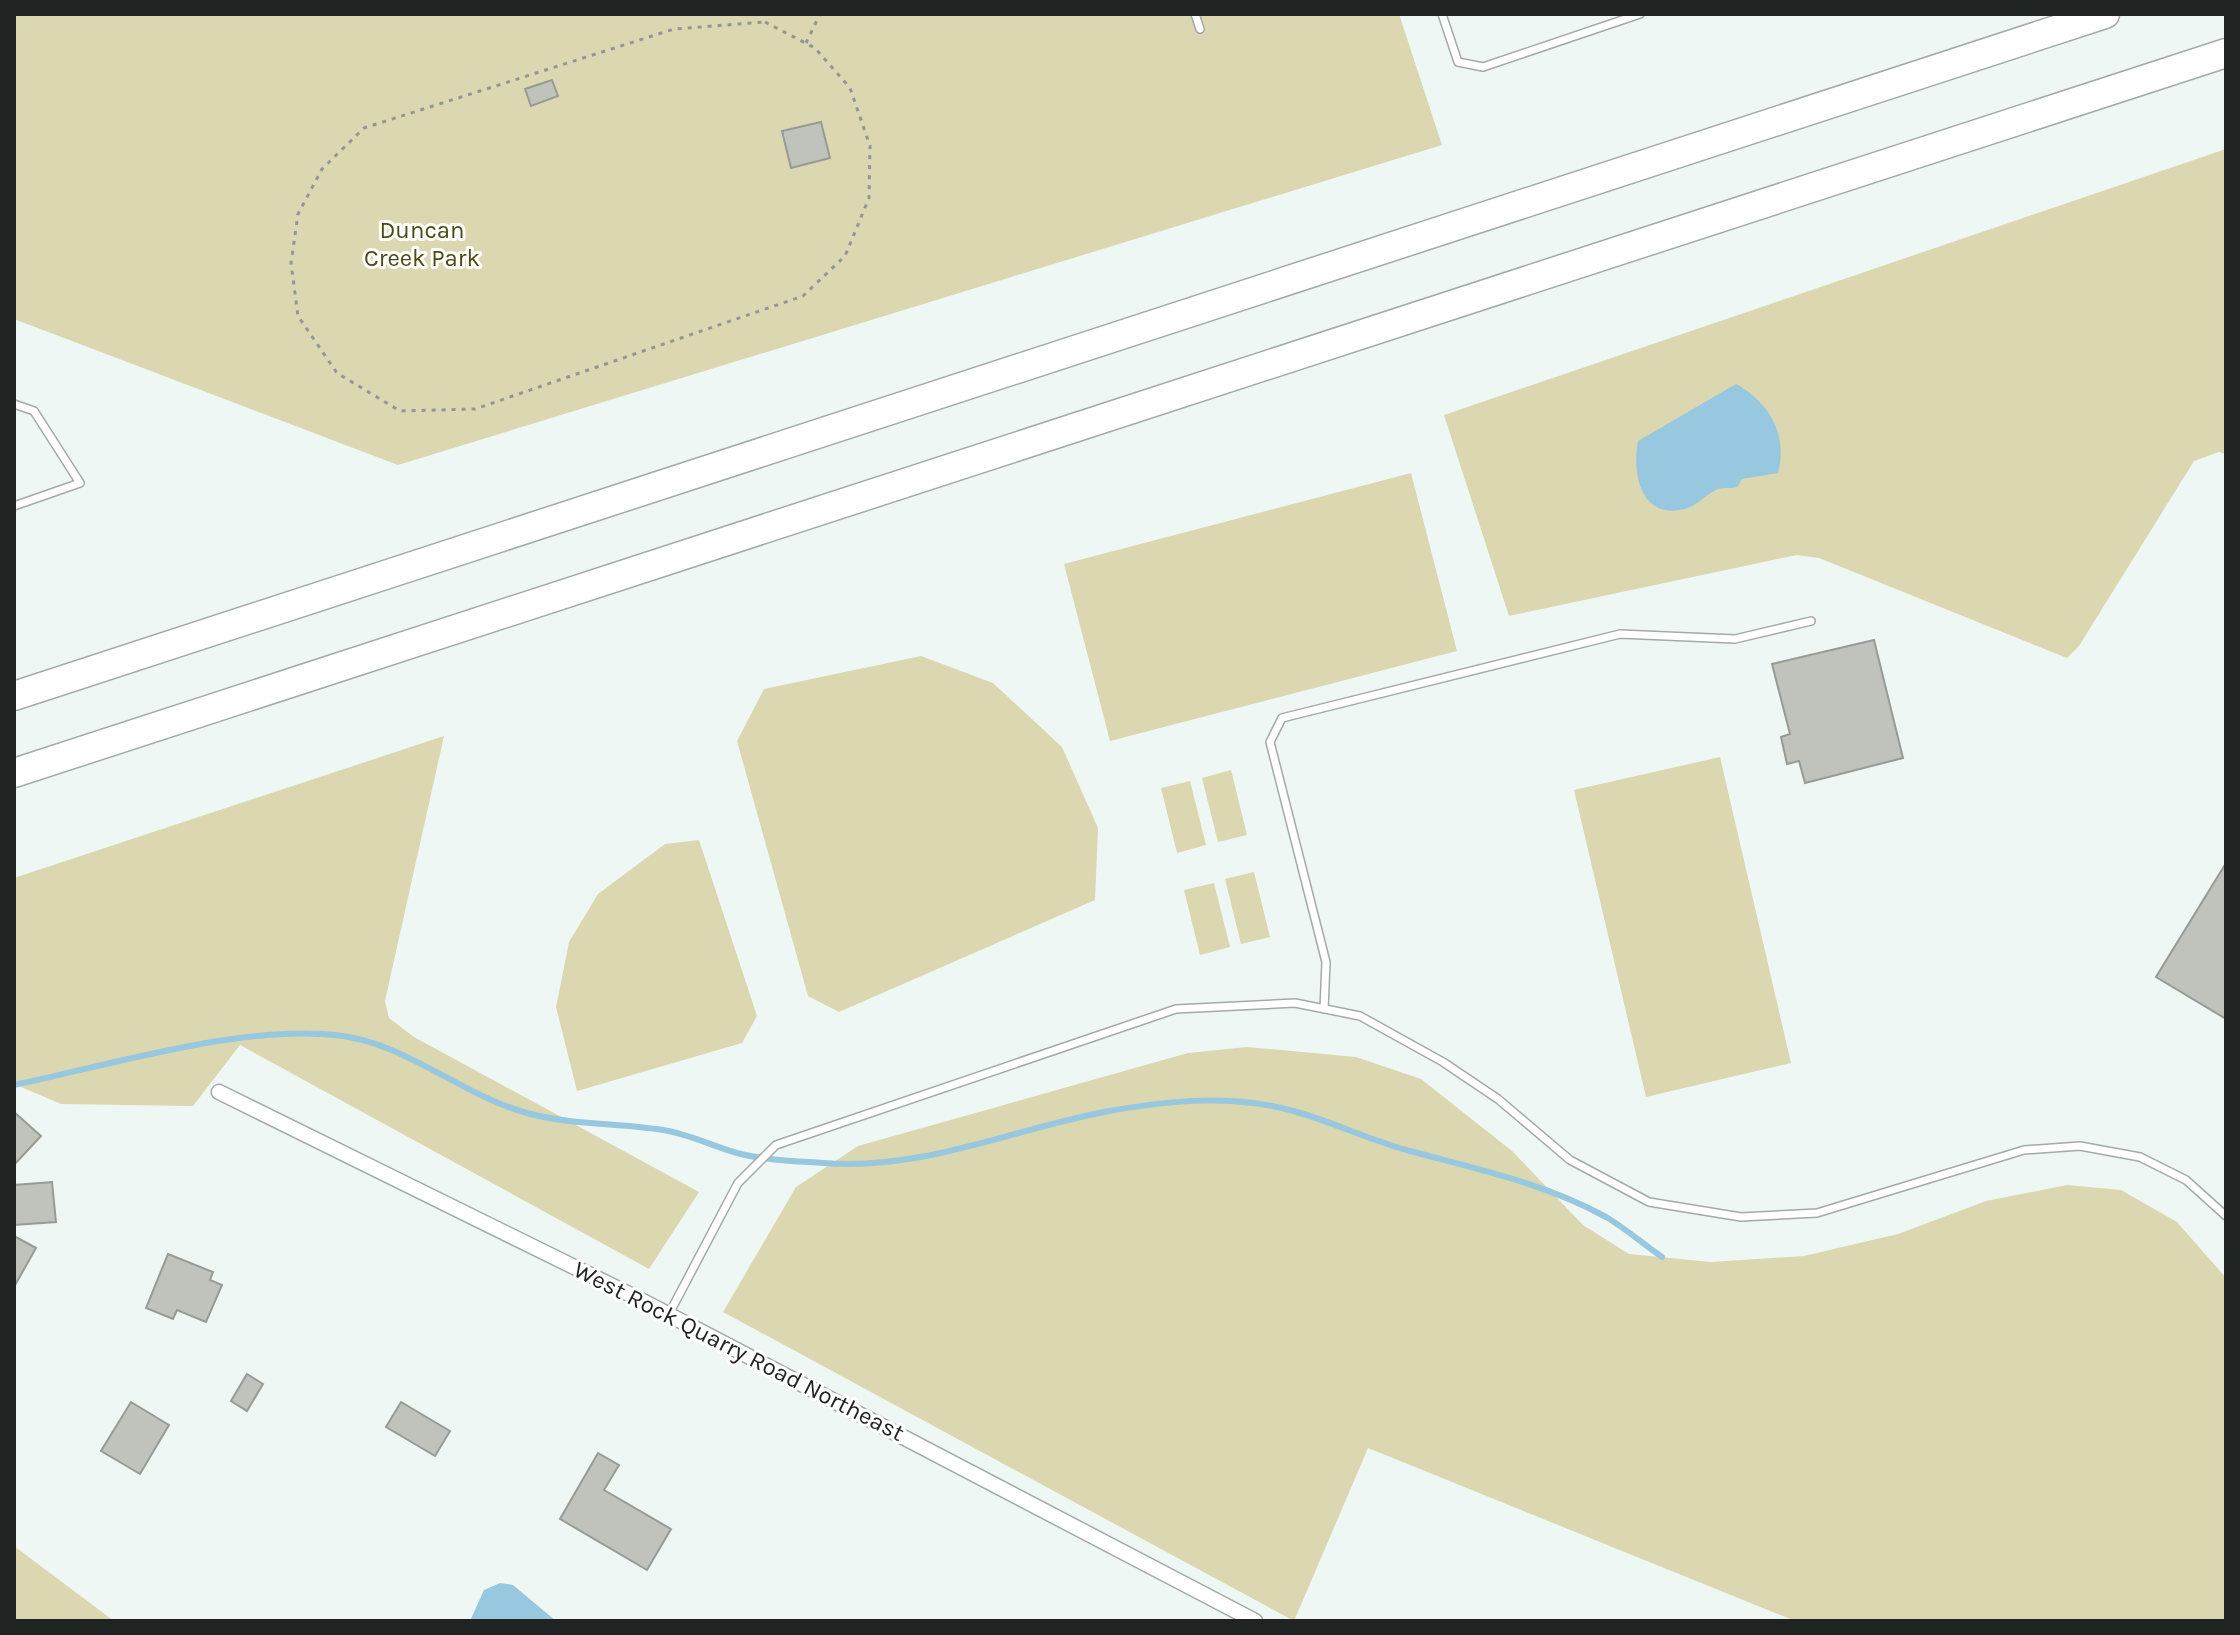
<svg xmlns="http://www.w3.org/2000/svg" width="2240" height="1635" font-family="Karla,sans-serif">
	<rect width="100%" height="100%" fill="#eef7f3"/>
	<path fill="#dbd7b0" d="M14,14H1399L1442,145L398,465L14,319Z
		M2226,149V454L2219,452L2194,461L2079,646L2067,658L1819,558L1797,555L1509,616L1444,415Z
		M1411,473L1457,651L1110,741L1064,564Z
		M921,656L993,683L1062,747L1098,828L1095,900L839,1012L808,996L737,741L764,689Z
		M444,736L385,1001L389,1018L414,1037L699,1192L649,1269L240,1045L193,1106L61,1104L14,1084V878Z
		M1720,757L1791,1063L1646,1097L1574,790Z
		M1231,770L1247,835L1218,842L1202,778Z
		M1190,781L1206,845L1177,853L1161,788Z
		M699,840L757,1016L742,1043L577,1091L556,1007L569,942L598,894L665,844Z
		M1254,872L1270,937L1241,944L1225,879Z
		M1214,883L1230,947L1200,955L1184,890Z
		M1247,1047L1356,1057L1421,1079L1512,1151L1583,1225L1629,1254L1711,1262L1804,1256L1898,1234L1986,1201L2067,1185L2121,1190L2177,1222L2226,1278V1621H1795L1368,1448L1294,1621L723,1312L796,1187L858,1146L1188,1053Z
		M14,1546L114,1621H14Z"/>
	<path fill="#98c7e0" d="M1736,384C1770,403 1788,435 1778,473L1742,479L1737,487C1730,489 1724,487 1718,489C1707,493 1697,506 1685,509C1640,520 1632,473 1638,441Z
		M500,1583L513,1585L556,1621H470L484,1590Z"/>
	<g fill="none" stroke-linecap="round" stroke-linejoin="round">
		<path stroke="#98c7e0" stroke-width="6" d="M14,1085C111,1065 239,1025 336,1035C405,1042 461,1095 527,1113C570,1125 619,1123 663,1130C689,1134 712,1146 737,1153C764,1160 795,1161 823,1163C923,1171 1012,1129 1109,1111C1171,1100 1235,1094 1297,1112C1335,1123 1372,1141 1410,1151C1477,1169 1544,1183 1606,1217C1625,1228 1643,1244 1662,1257"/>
	</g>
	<path fill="#bfc3bc" stroke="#969b94" stroke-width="2" d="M552,80L558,96L531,106L525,89Z
		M821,122L830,158L791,168L782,131Z
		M1874,640L1903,758L1805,783L1799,761L1787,764L1781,737L1790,734L1772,664Z
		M2226,863V1019L2156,977Z
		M14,1112L41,1136L14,1165Z
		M52,1182L56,1222L14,1225V1185Z
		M14,1236L36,1248L14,1287Z
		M168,1254L213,1272L210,1280L222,1285L206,1322L177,1310L173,1319L146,1308Z
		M247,1374L263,1384L247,1411L231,1401Z
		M131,1402L169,1425L140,1474L101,1451Z
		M401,1402L450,1431L435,1456L386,1427Z
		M598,1453L619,1465L604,1490L671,1529L647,1570L560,1519Z"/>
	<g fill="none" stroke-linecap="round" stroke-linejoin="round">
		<g stroke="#a3aba7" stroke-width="10">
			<path id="service" d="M1195,14L1200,29
				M1442,14L1458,62L1483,67L1640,14
				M14,404L34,411L80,483L14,506
				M1324,1009L1326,962L1270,742L1282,718L1620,634L1735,639L1811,621
				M669,1314L738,1183L776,1145L1176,1009L1295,1003L1360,1016L1443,1062L1498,1099L1570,1160L1649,1202L1741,1217L1817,1213L2024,1150L2080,1146L2140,1157L2186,1180L2226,1216"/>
		</g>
		<g stroke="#a3aba7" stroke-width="17">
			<path id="minor" d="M219,1092L635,1297L1255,1621"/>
		</g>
		<g stroke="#a3aba7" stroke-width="31">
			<path id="motorway" d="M14,696L2105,14
				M14,773L2226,53"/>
		</g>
		<path stroke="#919894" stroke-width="3" stroke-dasharray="4 6" stroke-linecap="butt" d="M765,22L815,48L850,88L870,146L869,198L845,256L803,296L475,409L400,411L337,373L298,316L291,263L298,214L322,169L364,128L674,29Z
			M806,43L820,14"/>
		<use href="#service" stroke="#fff" stroke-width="7"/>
		<use href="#minor" stroke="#fff" stroke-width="14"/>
		<use href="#motorway" stroke="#fff" stroke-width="28"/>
	</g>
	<g text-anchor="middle" stroke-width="6" stroke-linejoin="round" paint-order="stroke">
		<g font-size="24" fill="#4f4913" stroke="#fff">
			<text x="422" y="238">Duncan<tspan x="422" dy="28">Creek Park</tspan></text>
		</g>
		<g font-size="24" fill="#1f2321" stroke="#fff">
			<text transform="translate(739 1351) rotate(27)" y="8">West Rock Quarry Road Northeast</text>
		</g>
	</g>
	<rect width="2240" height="1635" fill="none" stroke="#1f2321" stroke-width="32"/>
</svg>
